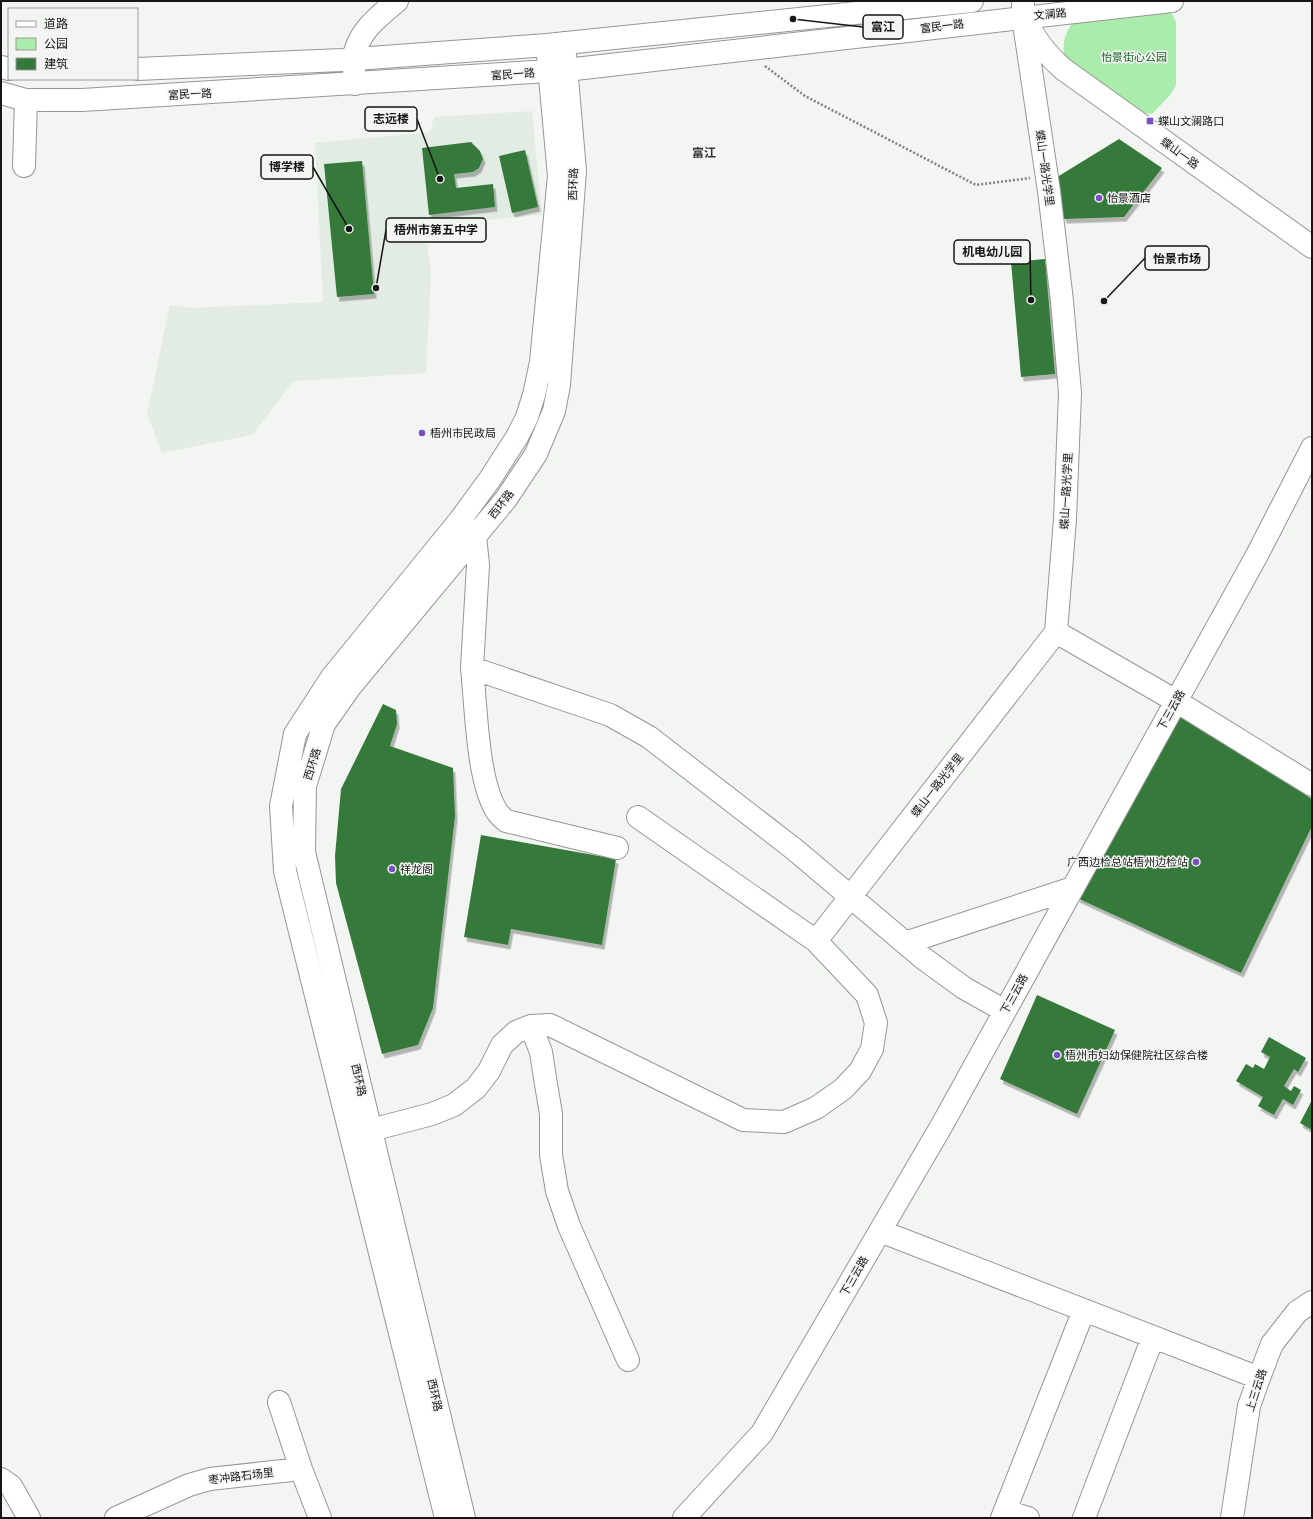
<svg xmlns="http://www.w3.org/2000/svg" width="1313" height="1519" font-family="Montserrat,'Noto Sans SC',sans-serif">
	<defs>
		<filter id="shadow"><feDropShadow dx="2.5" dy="4.5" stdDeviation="0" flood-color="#0004"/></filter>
	</defs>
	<rect width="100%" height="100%" fill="#f2f5f2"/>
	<path fill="#e3ece3" d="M532,111L542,215L425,225L431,274L426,373L294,381L252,435L162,453L147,414L170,305L194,308L323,302L315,143L430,132L434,117Z"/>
	<path fill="#a9ecab" d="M1168,11L1173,15L1176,22V85L1171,94L1152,114L1145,113L1068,63C1067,61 1064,57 1064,54C1062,42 1067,28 1075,20Z"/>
	<path fill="#34793a" filter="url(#shadow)" d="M1119,139L1162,168L1124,217L1064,219L1054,179Z
		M471,142L480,151L483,159L479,168L473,172L454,174L456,188L493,184L495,207L429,215L422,148Z
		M525,150L538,207L512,213L499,156Z
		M362,161L374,294L337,297L324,164Z
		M1045,259L1055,374L1021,377L1011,262Z
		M383,704L396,710L397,724L390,746L453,768L455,816L433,1008L418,1045L382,1054L336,883L335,856L341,789Z
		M1180,711L1312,799V826L1241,973L1077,898Z
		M481,835L616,859L602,945L511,929L508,945L464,937Z
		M1037,995L1115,1030L1077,1114L1000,1079Z
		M1269,1037L1306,1058L1298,1072L1294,1069L1284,1086L1291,1091L1294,1086L1301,1090L1293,1105L1283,1099L1274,1115L1258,1106L1263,1097L1236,1081L1246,1064L1253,1068L1255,1064L1264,1069L1270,1057L1261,1052Z
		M1312,1100V1130L1300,1123Z"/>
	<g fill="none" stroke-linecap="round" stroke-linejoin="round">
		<g stroke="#949794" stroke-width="24">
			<path id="minor" d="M1028,25C1037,42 1048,56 1063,69L1312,247
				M355,84C355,76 353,67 354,59C356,33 379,16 397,1
				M24,166L26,100
				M465,526L475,536L478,565L472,668L610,715L649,737L794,849L923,958L964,988L1005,1011
				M1056,632L1176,701L1312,785
				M472,668C476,704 477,784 498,813C500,816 504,819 506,821L617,848
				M816,941L1056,632L1065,519L1070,393L1062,301L1049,191L1023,17V1
				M905,943L1073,888
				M531,1026L541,1052L545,1078L551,1114V1155L557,1191L569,1226L628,1360
				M371,1130L432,1114L454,1105L476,1088L489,1071L502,1045L516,1032L531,1026L550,1025L743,1120L784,1122L816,1108L843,1089L860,1071L872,1049L876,1023L867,995L816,941L638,817
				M880,1231L1259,1378
				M279,1402L301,1469L320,1518
				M1,1479L11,1486L29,1518
				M1005,1511L1028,1518
				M116,1518L189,1485L210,1479L301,1469
				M684,1518L762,1433L942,1125L1257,555L1312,448
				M1002,1518L1084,1310
				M1084,1518L1153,1337
				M1232,1518L1249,1406L1259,1378L1272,1344L1297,1312L1312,1302"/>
		</g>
		<g stroke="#949794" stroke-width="24">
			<path id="major" d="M1,67L9,69
				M137,69L342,60L547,45L972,1
				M1,93L26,100H82L566,70L1172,1
				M446,1518L285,871L281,806L295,734L332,677L460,520L490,479L517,437L527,417L534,395L541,362L559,176L547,45
				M464,1518L304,852L305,786L324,724L350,687L506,499L536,454L554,411L559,385L575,171L564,43"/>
		</g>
		<path stroke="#7e807e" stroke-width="2.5" stroke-dasharray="2 2" stroke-linecap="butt" d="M765,66L805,96L976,185L1030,178"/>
		<use href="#minor" stroke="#fff" stroke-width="22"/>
		<use href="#major" stroke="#fff" stroke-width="22"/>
	</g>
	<g fill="#784fc8" stroke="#f2f5f2" stroke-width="1.5">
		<rect x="1146" y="117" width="8" height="8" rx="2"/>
		<circle cx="1099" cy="198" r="4"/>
		<circle cx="422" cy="433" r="4"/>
		<circle cx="1196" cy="862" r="4"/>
		<circle cx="392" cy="869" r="4"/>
		<circle cx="1057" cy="1055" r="4"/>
	</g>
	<g text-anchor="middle" stroke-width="3" stroke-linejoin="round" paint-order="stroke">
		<g font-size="11" fill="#151615" stroke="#f2f5f2">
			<text transform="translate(1050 14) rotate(-6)" y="4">文澜路</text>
			<text transform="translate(942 26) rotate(-7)" y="4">富民一路</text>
			<text transform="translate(513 74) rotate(-4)" y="4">富民一路</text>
			<text transform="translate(190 94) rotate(-3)" y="4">富民一路</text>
			<text transform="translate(1180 153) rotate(36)" y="4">蝶山一路</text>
			<text transform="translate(1045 168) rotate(82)" y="4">蝶山一路光学里</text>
			<text transform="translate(573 184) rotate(-88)" y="4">西环路</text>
			<text transform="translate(1066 491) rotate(-87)" y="4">蝶山一路光学里</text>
			<text transform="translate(501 504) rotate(-52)" y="4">西环路</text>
			<text transform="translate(1171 710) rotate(-61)" y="4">下三云路</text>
			<text transform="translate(312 764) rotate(-73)" y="4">西环路</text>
			<text transform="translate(937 785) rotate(-52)" y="4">蝶山一路光学里</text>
			<text transform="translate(1014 994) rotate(-61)" y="4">下三云路</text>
			<text transform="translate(359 1080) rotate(77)" y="4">西环路</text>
			<text transform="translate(854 1276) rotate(-60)" y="4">下三云路</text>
			<text transform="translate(1256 1390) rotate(-72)" y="4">上三云路</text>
			<text transform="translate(435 1395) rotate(77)" y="4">西环路</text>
			<text transform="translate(241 1476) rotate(-7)" y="4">枣冲路石场里</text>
		</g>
		<g font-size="11" fill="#175f21" stroke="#f2f5f2">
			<text x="1134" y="61">怡景街心公园</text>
		</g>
		<g font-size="11" fill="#151615" stroke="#f2f5f2" text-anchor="start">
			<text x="1158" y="125">蝶山文澜路口</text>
			<text x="1107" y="202">怡景酒店</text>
			<text x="430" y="437">梧州市民政局</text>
			<text x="1188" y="866" text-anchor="end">广西边检总站梧州边检站</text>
			<text x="400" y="873">祥龙阁</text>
			<text x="1065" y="1059">梧州市妇幼保健院社区综合楼</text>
		</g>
		<g font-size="12" font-weight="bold" fill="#353735" stroke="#f2f5f2">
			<text x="704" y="157">富江</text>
		</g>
	</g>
	<path fill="none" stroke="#151615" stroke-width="1.5" d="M793 19L863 27M440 179L417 119M349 229L313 167M376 288L386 230M1031 300L1030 252M1104 301L1145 258"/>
	<g fill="#151615" stroke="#f2f5f2" stroke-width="1.5">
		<circle cx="793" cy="19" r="4"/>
		<circle cx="440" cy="179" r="4"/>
		<circle cx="349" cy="229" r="4"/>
		<circle cx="376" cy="288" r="4"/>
		<circle cx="1031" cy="300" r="4"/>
		<circle cx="1104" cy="301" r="4"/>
	</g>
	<g fill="#f2f5f2" stroke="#151615" stroke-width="1.5">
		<rect x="863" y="15" width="40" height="24" rx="4"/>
		<rect x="365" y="107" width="52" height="24" rx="4"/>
		<rect x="261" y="155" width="52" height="24" rx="4"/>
		<rect x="386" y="218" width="100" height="24" rx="4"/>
		<rect x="954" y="240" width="76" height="24" rx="4"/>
		<rect x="1145" y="246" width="64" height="24" rx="4"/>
	</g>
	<g font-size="12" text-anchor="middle" font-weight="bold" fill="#151615">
		<text x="883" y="31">富江</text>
		<text x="391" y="123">志远楼</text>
		<text x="287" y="171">博学楼</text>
		<text x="436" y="234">梧州市第五中学</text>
		<text x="992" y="256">机电幼儿园</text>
		<text x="1177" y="263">怡景市场</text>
	</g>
	<rect width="1313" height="1519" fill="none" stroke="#151615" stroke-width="4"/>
	<rect x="8" y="8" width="130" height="72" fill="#f2f5f2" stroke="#9a9c9a"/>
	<rect x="16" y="21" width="20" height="6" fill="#ffffff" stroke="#9a9c9a"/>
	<text x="44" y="28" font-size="12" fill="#151615">道路</text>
	<rect x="16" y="38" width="20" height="12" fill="#a9ecab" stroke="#9a9c9a"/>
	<text x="44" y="48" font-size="12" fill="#151615">公园</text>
	<rect x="16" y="58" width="20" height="12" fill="#34793a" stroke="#9a9c9a"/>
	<text x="44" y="68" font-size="12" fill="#151615">建筑</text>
</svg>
